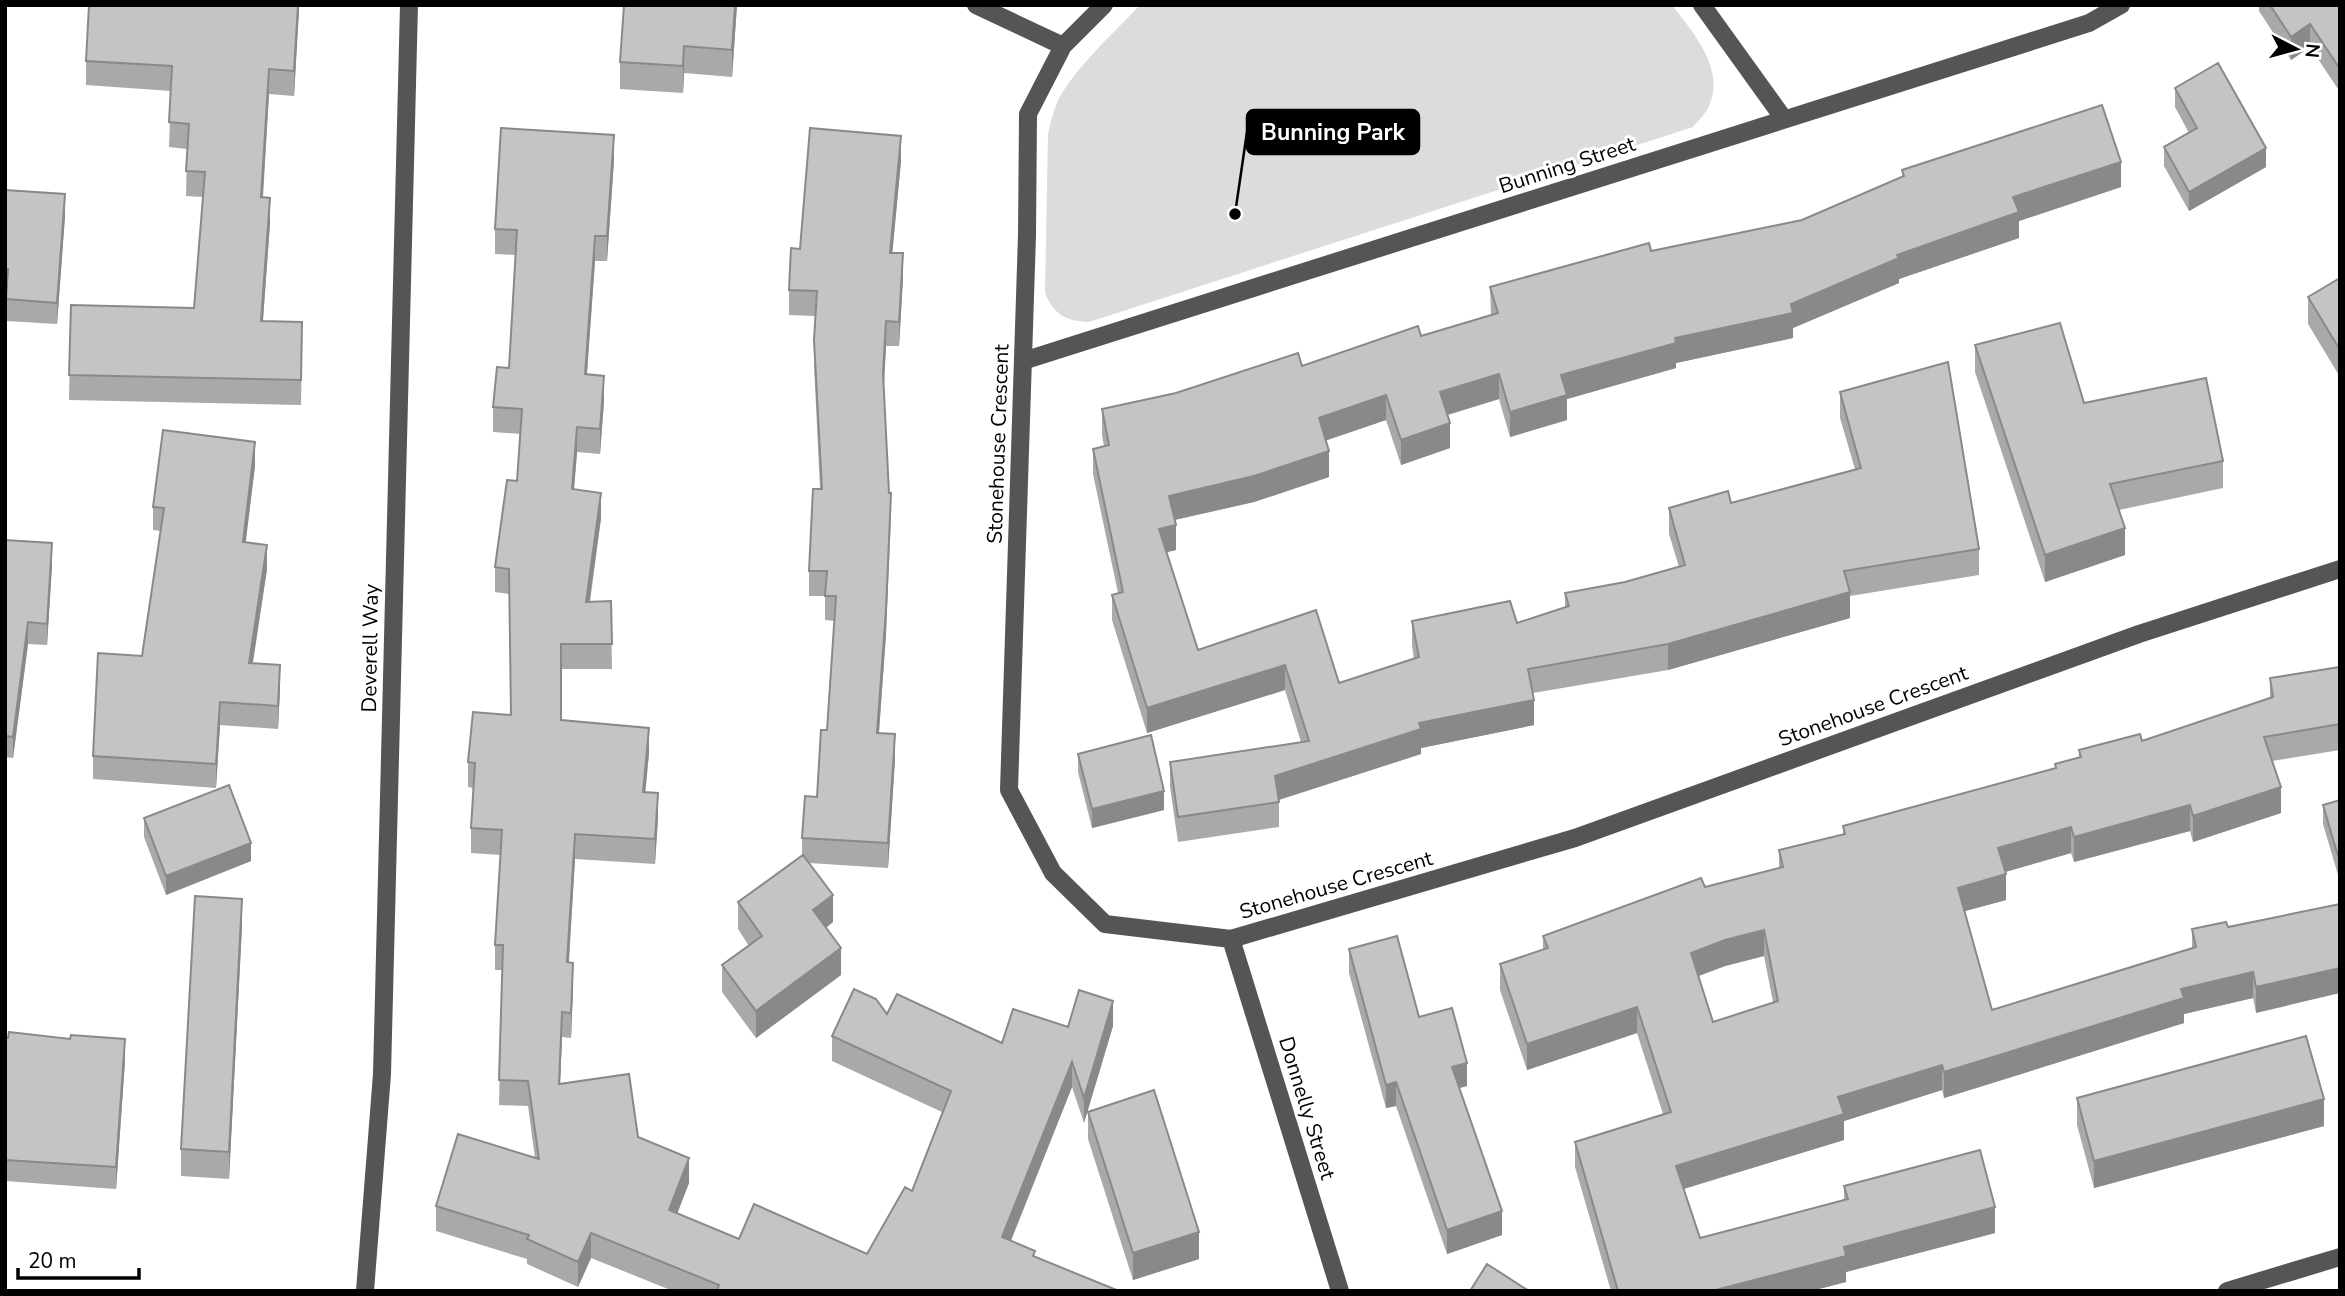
<svg xmlns="http://www.w3.org/2000/svg" width="2345" height="1296" font-family="'Nunito Sans',sans-serif">
	<rect width="100%" height="100%" fill="#fff"/>
	<path fill="#dcdcdc" d="M1140,5H1672C1694,34 1728,71 1707,110C1703,116 1697,122 1693,127L1089,322C1066,321 1054,315 1045,293L1048,135C1051,121 1054,106 1062,93C1082,61 1114,33 1140,5Z"/>
	<g fill="none" stroke-linecap="round" stroke-linejoin="round">
		<path stroke="#555" stroke-width="18" d="M976,5L1063,46
			M1104,5L1063,46L1028,114L1027,235L1009,790L1053,873L1105,924L1231,939L1575,838L2139,634L2340,569
			M1702,5L1784,119
			M1023,361L2089,23L2121,5
			M1231,939L1340,1291
			M365,1291L382,1074L409,5
			M2227,1291L2340,1257"/>
	</g>
	<path fill="#a9a9a9" fill-rule="evenodd" d="M299,5L294,96L269,94L263,198L270,223L263,321L302,347L301,405L69,400L71,305L194,308L203,197L186,196L187,149L169,147L171,91L86,85V61Z
		M624,5H737L732,77L684,73L683,93L620,89V62Z
		M2259,5H2340V92L2310,47L2291,60L2259,11Z
		M2175,88L2266,167L2189,211L2164,166V147L2189,133L2175,107Z
		M614,160L607,261H595L587,374L604,401L600,454L577,452L574,489L601,518L590,602L611,601L612,669H561V720L649,753L645,792L658,818L655,864L575,859L569,962L573,987L571,1038L562,1037L560,1084L638,1137L689,1183L677,1213L739,1239L867,1254L912,1191L942,1112L832,1061V1036L887,1014L1002,1043L1068,1027L1113,1026L1084,1123L1072,1087L1011,1241L1035,1257L1119,1291H673L591,1258L578,1287L527,1264V1259L436,1231V1206L535,1158L528,1106L499,1105L502,970H495V945L501,855L471,853V828L473,788L468,787V762L511,715L509,594L495,592V567L517,481L521,434L493,432V407L509,368L516,255L495,254V229Z
		M901,161L892,253L903,278L899,346H886L884,386L889,493L891,518L886,634L879,733L895,759L888,868L809,863L833,922L826,928L841,975L756,1038L722,992V965L749,946L738,929V902L802,855V838L817,797L827,730L835,621L825,620V596H809V571L820,489L814,364L815,316L789,315V290L800,249Z
		M1902,170L2121,187L2019,221V238L1899,279V283L1793,328V338L1676,363V368L1567,399V420L1510,437L1499,399L1448,415L1450,448L1401,465L1386,420L1326,440L1329,477L1254,502L1175,520L1176,550L1167,552L1198,650L1316,610L1339,683L1414,659L1412,646V621L1517,623L1565,607V593L1625,582L1679,567L1669,534V508L1731,503L1855,469L1840,418V392L1979,549V575L1850,596V618L1668,670L1533,693L1534,725L1421,748V754L1279,800V827L1178,842L1170,787V762L1301,742L1285,690L1147,733L1112,620V595L1118,593L1093,474V449L1104,446L1102,435V409L1302,366L1421,336L1491,315L1490,287L1651,251L1802,220L1902,177Z
		M5,190L65,216L57,324L6,321Z
		M2340,278V377L2308,324V297Z
		M1975,345L2084,403L2223,461V488L2119,510L2125,555L2045,582L1975,372Z
		M255,466L245,542L267,569L253,663L280,688L278,729L220,725L216,788L93,779V756L142,656L161,531L153,530V507Z
		M5,540L52,565L47,645L28,644L13,758L5,757Z
		M2340,667V750L2272,761L2281,813L2193,842L2190,831L2074,862L2071,853L2005,872L2006,900L1965,911L1992,1010L2192,948V929L2228,927L2340,904L2256,1013L2253,998L2184,1014V1023L1944,1098L1942,1090L1844,1121V1140L1684,1189L1700,1238L1844,1200V1186L1995,1233L1846,1272V1282L1811,1291H1611L1575,1167V1142L1663,1114L1637,1033L1527,1070L1500,990V964L1543,950V936L1705,887L1779,869V850L1843,835V826L2055,769V764L2079,758V750L2142,741L2270,698V678ZM1764,956L1773,1002L1713,1022L1698,976L1725,966Z
		M1078,754L1164,810L1092,828L1078,772Z
		M2340,800L2338,875L2323,824V805Z
		M144,818L251,861L166,895L144,837Z
		M242,926L229,1179L181,1176V1149Z
		M1349,949L1419,1017L1467,1086L1459,1088L1502,1235L1447,1254L1396,1106L1386,1108L1349,973Z
		M5,1038L125,1061L116,1189L5,1181Z
		M2077,1098L2324,1126L2094,1188L2077,1125Z
		M1088,1112L1199,1259L1133,1280L1088,1139Z"/>
	<path fill="#898989" d="M298,5H299V11L294,96V71Z
		M735,5H737L732,77V50Z
		M2310,24V47L2291,60V37Z
		M684,46V73L683,93V66Z
		M269,69V94L261,222V197Z
		M614,135V160L607,261V236Z
		M901,136V161L890,278V253Z
		M2266,148V167L2189,211V192Z
		M2121,162V187L2019,221V238L1899,279V283L1793,328V338L1676,363V368L1567,399V420L1510,437V412L1561,375L1675,338L1791,304L1897,255L2013,197Z
		M65,194V216L57,324V303Z
		M270,198V223L261,346V321Z
		M595,236V261L585,399V374Z
		M903,253V278L899,346V322Z
		M886,321V346L883,398V373Z
		M1499,374V399L1440,417V392Z
		M604,376V401L600,454V429Z
		M1386,395V420L1319,443V418Z
		M1450,423V448L1401,465V440Z
		M577,427V452L572,514V489Z
		M255,442V466L243,565V542Z
		M1329,451V477L1254,502L1169,521V496Z
		M601,493V518L586,626V602Z
		M891,493L886,634L877,758V733Z
		M1176,525V550L1159,554V529Z
		M2125,528V555L2045,582V555Z
		M52,543V565L47,645V624Z
		M267,545V569L249,686V663Z
		M1850,592V618L1668,670V644Z
		M28,622V644L13,758V737Z
		M280,665V688L278,729V706Z
		M1285,665V690L1147,733V708Z
		M1534,700V725L1421,748V754L1275,801V776L1419,723Z
		M220,702V725L216,788V764Z
		M649,728V753L643,817V792Z
		M895,734V759L888,868V843Z
		M2281,787V813L2193,842V816Z
		M1164,791V810L1092,828V809Z
		M658,793V818L655,864V839Z
		M2190,805V831L2074,862V837Z
		M2071,827V853L1998,874V848Z
		M575,834V859L567,987V962Z
		M251,843V861L166,895V876Z
		M2338,856H2340V875H2338Z
		M2006,874V900L1958,913V888Z
		M833,895V922L813,937V910Z
		M242,899V926L229,1179V1152Z
		M1764,930V956L1725,966L1691,979V953L1725,940Z
		M841,948V975L756,1038V1011Z
		M573,963V987L571,1038V1013Z
		M2340,968V993L2256,1013V987Z
		M2253,972V998L2184,1014V1023L1944,1098V1072L2181,989Z
		M1113,1001V1026L1084,1123V1098Z
		M1637,1007V1033L1527,1070V1044Z
		M562,1012V1037L559,1109V1084Z
		M125,1039V1061L116,1189V1167Z
		M1072,1062V1087L1002,1262V1237Z
		M1467,1063V1086L1452,1090V1067Z
		M1942,1065V1090L1844,1121V1140L1676,1191V1166L1838,1097Z
		M1396,1082V1106L1386,1108V1085Z
		M2324,1099V1126L2094,1188V1161Z
		M689,1158V1183L669,1235V1210Z
		M1995,1207V1233L1846,1272V1282L1811,1291H1712L1844,1247Z
		M1502,1211V1235L1447,1254V1230Z
		M1199,1232V1259L1133,1280V1253Z
		M591,1233V1258L578,1287V1262Z"/>
	<path fill="#c4c4c4" stroke="#898989" stroke-width="2" fill-rule="evenodd" d="M89,5H298L294,71L269,69L261,197L270,198L261,321L302,322L301,380L69,375L71,305L194,308L205,172L186,171L189,124L169,122L172,66L86,61Z
		M624,5H735L732,50L684,46L683,66L620,62Z
		M2270,5H2340V69L2310,24L2291,37Z
		M2218,63L2266,148L2189,192L2164,147L2197,128L2175,88Z
		M2102,105L2121,162L2013,197L2019,212L1897,255L1899,258L1791,304L1793,313L1675,338L1676,343L1561,375L1567,395L1510,412L1499,374L1440,392L1450,423L1401,440L1386,395L1319,418L1329,451L1254,476L1169,496L1176,525L1159,529L1198,650L1316,610L1339,683L1419,657L1412,621L1510,601L1517,623L1569,606L1565,593L1625,582L1685,565L1669,508L1728,491L1731,503L1861,468L1840,392L1948,362L1979,549L1844,571L1850,592L1668,644L1528,669L1534,700L1419,723L1421,729L1275,776L1279,802L1178,817L1170,762L1309,741L1285,665L1147,708L1112,595L1123,592L1093,449L1109,445L1102,409L1176,393L1298,353L1302,366L1418,326L1421,336L1498,313L1490,287L1649,243L1651,251L1802,220L1904,176L1902,170Z
		M501,128L614,135L607,236H595L585,374L604,376L600,429L577,427L572,489L601,493L586,602L611,601L612,644H561V720L649,728L643,792L658,793L655,839L575,834L567,962L573,963L571,1013L562,1012L559,1084L629,1074L638,1137L689,1158L669,1210L739,1239L754,1204L867,1254L905,1187L912,1191L951,1091L832,1036L854,989L876,999L887,1014L897,994L1002,1043L1013,1009L1068,1027L1079,990L1113,1001L1084,1098L1072,1062L1002,1237L1035,1251L1033,1256L1119,1291H717L719,1285L591,1233L578,1262L527,1239L529,1235L436,1206L458,1134L539,1159L528,1081L499,1080L503,945H495L502,830L471,828L475,763L468,762L473,712L511,715L509,569L495,567L507,480L517,481L522,409L493,407L497,367L509,368L517,230L495,229Z
		M810,128L901,136L890,253H903L899,322L886,321L883,373L889,493H891L886,609L877,733L895,734L888,843L802,838L805,796L817,797L821,730H827L836,596H825L827,571H809L813,489H822L814,340L817,291L789,290L791,248L800,249Z
		M5,190L65,194L57,303L6,299L8,269H5Z
		M2340,278V350L2308,297Z
		M2060,323L2084,403L2206,378L2223,461L2110,484L2125,528L2045,555L1975,345Z
		M163,430L255,442L243,542L267,545L249,663L280,665L278,706L220,702L216,764L93,756L98,653L142,656L164,508L153,507Z
		M5,540L52,543L47,624L28,622L13,737L5,736Z
		M2340,667V724L2264,737L2281,787L2193,816L2190,805L2074,837L2071,827L1998,848L2006,874L1958,888L1992,1010L2196,947L2192,929L2226,922L2228,927L2340,904V968L2256,987L2253,972L2181,989L2184,998L1944,1072L1942,1065L1838,1097L1844,1114L1676,1166L1700,1238L1848,1199L1844,1186L1980,1150L1995,1207L1844,1247L1846,1256L1712,1291H1618L1575,1142L1671,1112L1637,1007L1527,1044L1500,964L1548,948L1543,936L1701,878L1705,887L1783,867L1779,850L1845,834L1843,826L2056,768L2055,764L2081,757L2079,750L2140,734L2142,741L2273,697L2270,678ZM1764,930L1778,1001L1713,1022L1691,953L1725,940Z
		M1151,735L1164,791L1092,809L1078,754Z
		M229,785L251,843L166,876L144,818Z
		M2340,800V856H2338L2323,805Z
		M803,855L833,895L813,910L841,948L756,1011L722,965L762,936L738,902Z
		M195,896L242,899L229,1152L181,1149Z
		M1397,936L1419,1017L1452,1008L1467,1063L1452,1067L1502,1211L1447,1230L1396,1082L1386,1085L1349,949Z
		M9,1032L70,1039L71,1035L125,1039L116,1167L5,1160V1038H8Z
		M2306,1036L2324,1099L2094,1161L2077,1098Z
		M1154,1090L1199,1232L1133,1253L1088,1112Z
		M1487,1264L1529,1291H1470Z"/>
	<g text-anchor="middle" stroke-width="6" stroke-linejoin="round" paint-order="stroke">
		<g font-size="21" fill="#000" stroke="#fff">
			<text transform="translate(1567 165) rotate(-18)" y="7">Bunning Street</text>
			<text transform="translate(998 444) rotate(-88)" y="7">Stonehouse Crescent</text>
			<text transform="translate(370 648) rotate(-89)" y="7">Deverell Way</text>
			<text transform="translate(1873 706) rotate(-20)" y="7">Stonehouse Crescent</text>
			<text transform="translate(1336 885) rotate(-16)" y="7">Stonehouse Crescent</text>
			<text transform="translate(1307 1108) rotate(73)" y="7">Donnelly Street</text>
		</g>
	</g>
	<path fill="none" stroke="#000" stroke-width="2.5" d="M1235 214L1247 132"/>
	<circle fill="#000" stroke="#fff" stroke-width="2.5" cx="1235" cy="214" r="7"/>
	<rect fill="#000" stroke="#000" stroke-width="2.5" x="1247" y="110" width="172" height="44" rx="7"/>
	<g font-size="23" text-anchor="middle" font-weight="bold" fill="#fff">
		<text x="1333" y="140">Bunning Park</text>
	</g>
	<rect width="2345" height="1296" fill="none" stroke="#000000" stroke-width="14"/>
	<g transform="translate(2296 49) rotate(96)" stroke="#ffffff" stroke-width="5" paint-order="stroke">
	<path d="M0-5L12 26L0 18L-12 26Z" fill="#000000"/>
	<text y="-10" font-size="19" font-weight="bold" text-anchor="middle" fill="#000000">N</text>
	</g>
	<path d="M18 1268v10h121v-10" fill="none" stroke="#000000" stroke-width="3.5"/>
	<text x="28" y="1268" font-size="21" fill="#000000" stroke="#ffffff" stroke-width="5" paint-order="stroke">20 m</text>
</svg>
